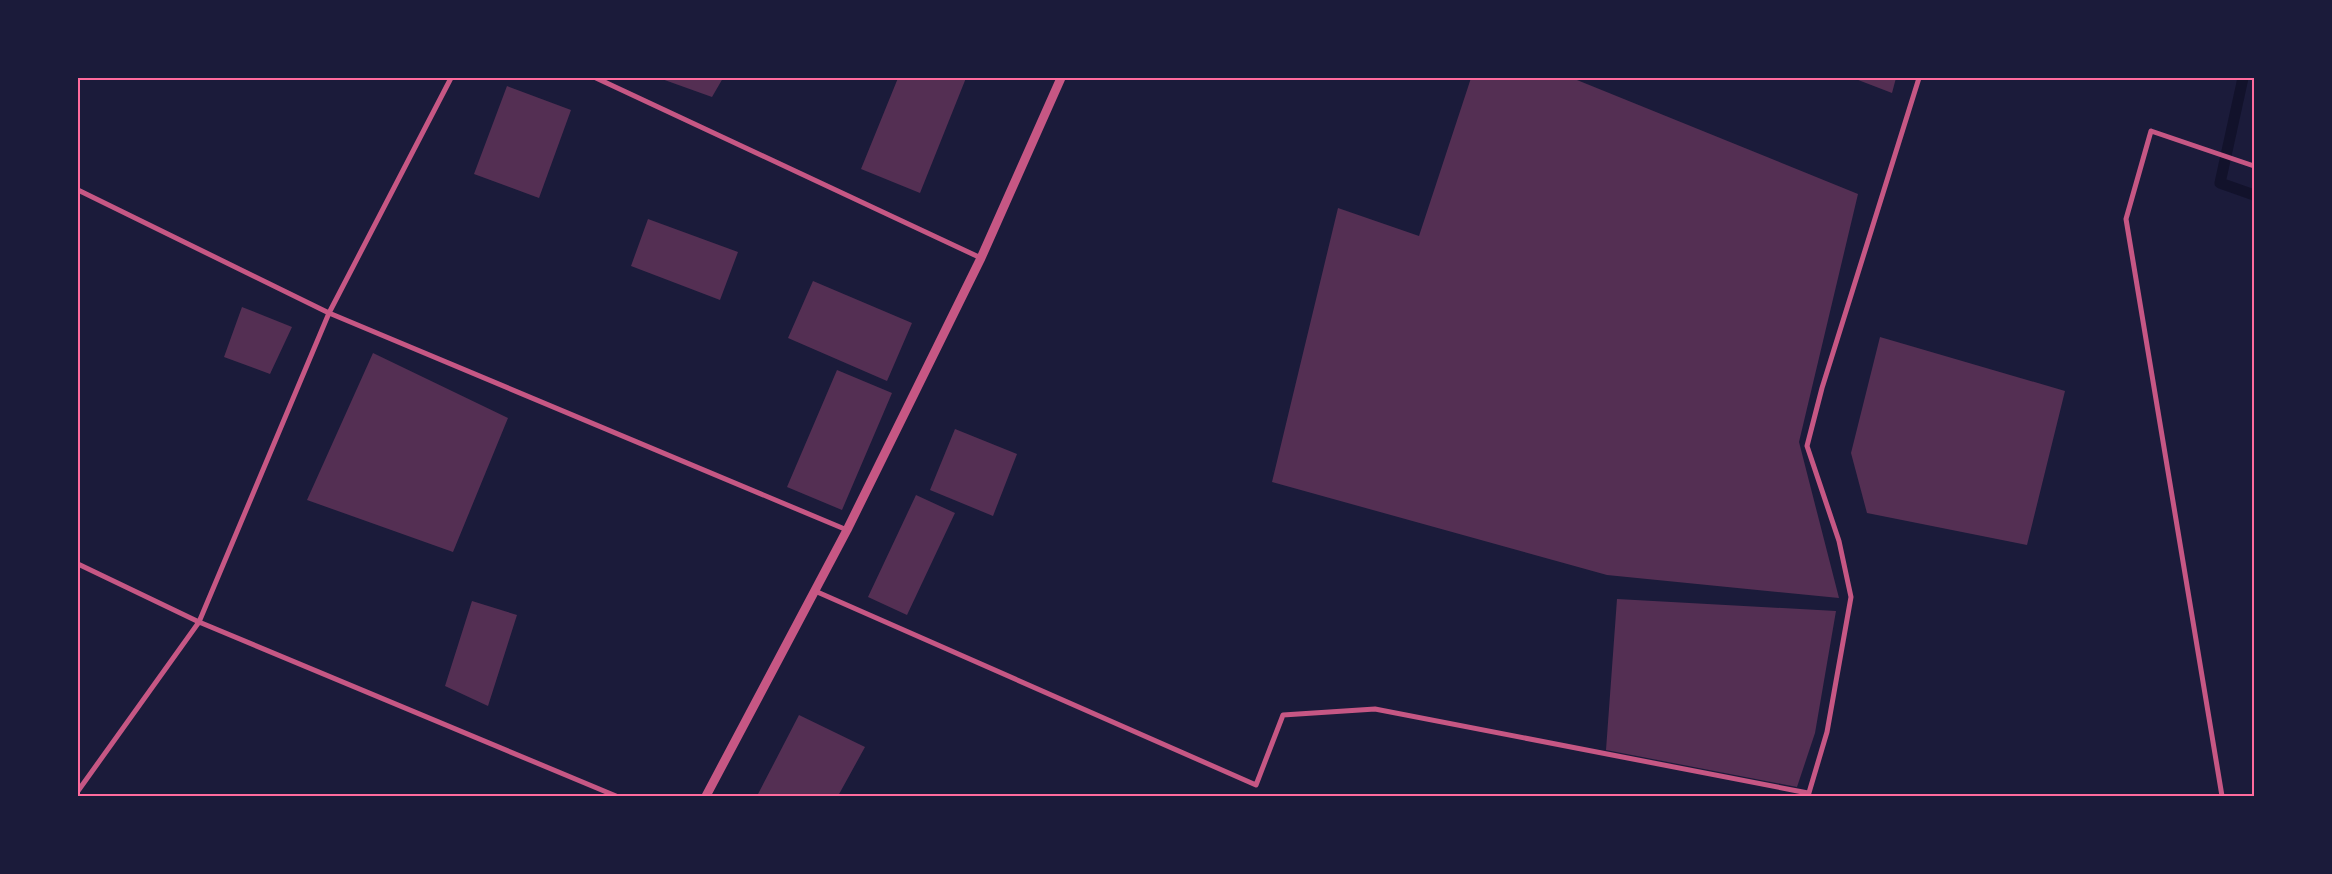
<svg xmlns="http://www.w3.org/2000/svg" width="2332" height="874" font-family="Literata,serif">
	<rect width="100%" height="100%" fill="#1b1b3a"/>
	<g fill="none" stroke-linecap="round" stroke-linejoin="round">
		<path stroke="#12122b" stroke-width="11" d="M2243,78L2220,183L2254,195"/>
	</g>
	<path fill="#542f53" d="M659,78H723L712,97Z
		M898,78H966L920,193L861,169Z
		M1471,78H1572L1858,194L1799,442L1839,598L1607,575L1272,482L1338,208L1419,236Z
		M1853,78H1896L1892,93Z
		M507,86L571,110L539,198L474,174Z
		M648,219L738,252L720,300L631,266Z
		M813,281L912,323L887,381L788,338Z
		M242,307L292,327L270,374L224,357Z
		M1880,337L2065,391L2027,545L1867,513L1851,453Z
		M373,353L508,418L453,552L307,500Z
		M837,370L892,393L842,510L787,487Z
		M955,429L1017,454L993,516L930,490Z
		M916,495L955,513L907,615L868,597Z
		M1617,599L1836,611L1815,733L1797,787L1606,750Z
		M472,601L517,615L488,706L445,686Z
		M799,715L865,747L838,796H757Z"/>
	<g fill="none" stroke-linecap="round" stroke-linejoin="round">
		<path stroke="#c65784" stroke-width="5" d="M596,78L981,258
			M78,190L329,313L847,530
			M78,564L199,622L616,796
			M815,591L1256,785L1283,715L1375,709L1808,793
			M78,791L199,622L329,313L451,78
			M1808,796L1827,732L1851,597L1839,541L1807,446L1822,388L1919,78
			M2222,796L2126,219L2151,131L2254,166"/>
		<path stroke="#c65784" stroke-width="9" d="M706,796L847,530L981,258L1061,78"/>
	</g>
	<rect width="2332" height="874" fill="none" stroke="#1b1b3a" stroke-width="158"/>
	<rect x="79" y="79" width="2174" height="716" fill="none" stroke="#ff6b9d" stroke-width="2"/>
</svg>
